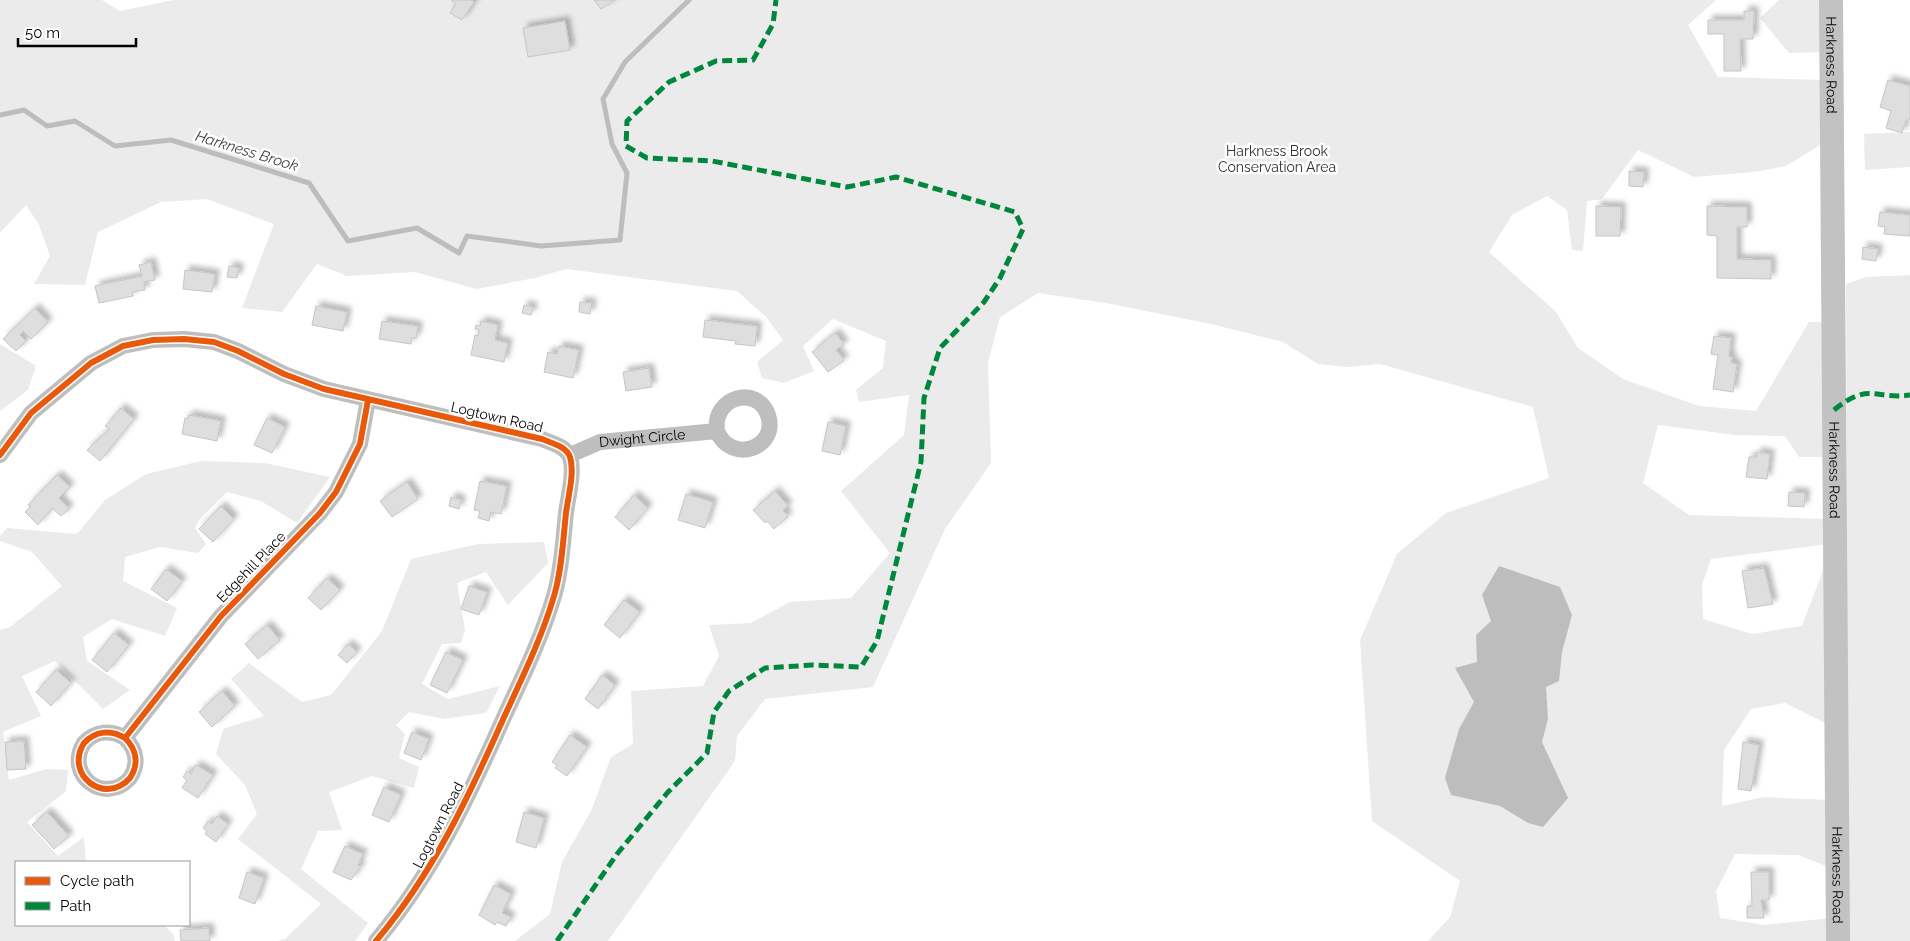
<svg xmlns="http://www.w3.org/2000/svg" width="1910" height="941" font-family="Raleway,sans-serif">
	<defs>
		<filter id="shadow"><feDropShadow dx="4.5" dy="-4.5" stdDeviation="2.5" flood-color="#0004"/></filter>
	</defs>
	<rect width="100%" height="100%" fill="#fff"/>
	<path fill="#ebebeb" d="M0,0H102L120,11L173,0H1716L1688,25L1718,77L1827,80V141L1786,166L1754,172L1694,177L1638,150L1602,199L1587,201L1583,251L1572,250L1567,210L1547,196L1512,215L1489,252L1556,312L1578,348L1623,379L1699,406L1756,411L1809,322H1828L1829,457H1799L1785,436L1735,435L1658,425L1643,483L1689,515L1829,519V544L1711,559L1702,585L1703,619L1752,634L1802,626L1824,568L1831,726L1785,703L1751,709L1724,750L1722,806L1764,797L1831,800V868L1798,855L1735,854L1716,891L1720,918L1764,925L1832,918V941H1428L1450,917L1460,881L1372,821L1360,640L1397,554L1446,513L1549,478L1533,407L1380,364L1347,367L1318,364L1283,342L1211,324L1106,303L1038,293L1000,317L988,363L991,463L945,529L873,687L765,699L737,736L735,761L608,941H515L550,914L562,862L591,811L611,757L633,744L631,691L703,686L719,656L709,625L751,623L790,602L851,598L890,553L841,491L904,435L909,395L859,402L856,390L883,368L886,341L833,319L803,346L814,371L784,383L762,378L757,362L783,340L766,317L737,291L566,269L535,278L477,289L415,272L347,276L317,264L282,312L242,308L274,224L207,199L161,202L98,232L85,285L34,284L50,256L39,225L26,205L0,233Z
		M1779,0H1826L1827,52L1789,53L1760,18Z
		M1910,132V167L1865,170L1864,134Z
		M1910,275V941H1848L1846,284L1866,277Z
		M0,344L36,366L28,390L0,411Z
		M201,461L265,463L330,477L297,523L261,501L227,492L199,520L195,528L206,544L198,553L160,547L125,557L123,581L177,608L165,636L112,619L83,637L87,661L130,690L103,709L55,661L22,676L41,716L3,732L9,780L46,769L68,770L66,791L27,822L58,856L84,837L86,862H16V925H164L173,934L175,941H0V630L10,627L62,586L32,552L0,541V536L7,528L77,534L105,500L146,474Z
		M544,542L548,563L508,605L486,572L457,583L465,630L461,643L442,644L422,684L448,699L500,686L486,713L444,719L409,712L396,725L405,734L399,758L419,767L414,788L372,776L329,792L342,830L318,831L301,869L368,923L355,941H278L285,939L321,904L238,839L257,814L245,785L216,754L223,729L264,716L231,679L249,663L302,702L331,695L382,631L411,559L479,544Z"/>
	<path fill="#bdbdbd" d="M1499,566L1560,587L1572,615L1562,652L1559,681L1546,687L1548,719L1542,742L1568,798L1543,827L1528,823L1500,806L1451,795L1445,778L1459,729L1474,702L1455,668L1477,662L1476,635L1491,621L1482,595Z"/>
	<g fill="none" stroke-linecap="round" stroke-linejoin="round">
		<path stroke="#bdbdbd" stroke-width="5" d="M0,115L24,110L47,126L75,121L115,146L171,140L309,183L348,241L417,228L459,253L467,236L541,246L620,240L627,173L612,144L603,99L625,62L689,0"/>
	</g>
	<path fill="#dedede" stroke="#c6c6c6" filter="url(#shadow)" d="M471,0L474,2L462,20L450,13L456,4L451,0Z
		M594,0H615L601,9Z
		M1744,11H1754L1753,39H1740L1741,71H1724V34H1708V20H1744Z
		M565,21L570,50L528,57L523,28Z
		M1888,80L1910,86V117L1909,120H1906L1902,133L1886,128L1891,111L1880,107Z
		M1629,171L1644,172L1643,187L1629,186Z
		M1596,206L1621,207L1620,236H1596Z
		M1707,206L1747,207V227H1737V259L1771,260V279L1717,278V236L1707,235Z
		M1880,212L1910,215V236L1884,234L1885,227L1878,226Z
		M1863,247L1878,249L1876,261L1862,259Z
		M151,262L155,280L144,282L145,290L132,292L133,296L99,303L95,286L142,276L139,265Z
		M229,266L239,268L237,278L227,277Z
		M185,270L215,274L212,292L183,289Z
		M580,302L592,303L590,314L579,312Z
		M524,305L533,307L531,315L522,313Z
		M316,306L347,312L343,331L312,325Z
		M35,308L48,322L31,339L23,331L20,335L26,341L16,351L3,339Z
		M705,320L757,326L755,346L735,344L736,341L703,337Z
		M382,321L418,326L416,338H412L411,344L379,339Z
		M481,321L498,325L495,340L508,343L504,362L471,355L475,335L478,336L479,330L475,329L476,325L480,326Z
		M835,333L844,344L836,350L844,360L828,372L812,352Z
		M1714,336L1731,338L1729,356L1732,357L1731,363L1737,364L1733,392L1713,389L1718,355L1711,354Z
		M559,346L579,350L573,378L544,372L548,352L557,354Z
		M649,368L652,387L626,391L623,372Z
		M121,408L134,419L100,461L87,450L109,429L105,426Z
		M189,415L221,421L217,441L182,434L185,418L188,419Z
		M267,418L285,427L272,453L254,445Z
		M828,422L846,426L840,455L822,451Z
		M1757,452L1770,454L1767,479L1746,477L1749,457H1757Z
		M57,475L70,487L59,498L69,509L61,516L52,508L38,525L25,512L31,506L28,505Z
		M480,481L507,486L501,514L491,512L489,521L478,518L480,511L474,510Z
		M407,482L418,499L392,517L380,501Z
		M775,491L788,506L783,510L788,516L774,529L767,521L765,523L753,510Z
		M1789,492L1805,493L1804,507L1788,506Z
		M686,494L713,502L705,528L678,520Z
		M634,495L648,508L629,530L615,517Z
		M451,497L461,500L459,509L449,506Z
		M221,506L234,519L213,542L199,529Z
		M1764,568L1773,604L1748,608L1742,571Z
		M166,569L182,581L167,601L151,589Z
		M327,578L340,590L321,610L308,598Z
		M469,586L487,592L479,615L461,609Z
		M624,600L640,612L620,638L604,625Z
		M267,625L280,640L258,659L245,644Z
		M114,633L129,645L107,672L92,660Z
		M348,644L357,652L347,663L338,655Z
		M446,652L463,660L447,693L430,685Z
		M56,670L71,683L51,706L36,692Z
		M602,675L615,685L598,709L585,699Z
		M222,691L235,706L212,727L199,712Z
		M412,732L429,739L421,760L404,753Z
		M570,735L587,747L567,776L555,768L557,765L552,762Z
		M24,741L26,769L7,770L5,742Z
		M1743,742L1759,745L1751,791L1738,789Z
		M196,765L213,775L198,798L182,788L187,780L183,777L187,771L191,774Z
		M384,787L401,795L389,822L372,815Z
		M47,812L69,836L54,849L32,825Z
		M524,812L544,818L536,848L516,842Z
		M217,816L228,824L216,842L205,834L207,831L203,828L208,821L212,824Z
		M345,846L363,854L358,865L361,866L351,880L333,872Z
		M247,872L264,878L255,904L239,898Z
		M1751,872H1769V900H1761L1764,918H1747V906H1752Z
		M494,885L511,894L502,913L511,917L506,926L497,922L495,925L479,915Z
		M209,928L210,941H181L180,930Z"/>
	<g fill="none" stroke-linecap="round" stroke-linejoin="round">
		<g stroke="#bebebe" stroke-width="16">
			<path d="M0,455L31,413L91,363L123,346L153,340L184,339L214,342L238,351L284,374L324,389L542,439C551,443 566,446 570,457C575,472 568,497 566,513C563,540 562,569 554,596C542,637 523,676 505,715C469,796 434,872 376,941"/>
			<path id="s1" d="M570,455L600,442L717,431C712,397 757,384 768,415C779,448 731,465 717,431"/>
			<path d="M125,738C137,750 139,764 130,778C105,806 64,775 84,743C95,731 111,729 125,738L221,616L320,513L336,492L360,444L368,400"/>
		</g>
		<path stroke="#c2c2c2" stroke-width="24" id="s2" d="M1831,0L1838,941"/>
		<path stroke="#00873e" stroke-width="5" stroke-dasharray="10 5" stroke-linecap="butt" d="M1834,410C1870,381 1874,400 1910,395
			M557,941L617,854L668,792L707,753L714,712L729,691L765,668L813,665L861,667L877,641L921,462L924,398L940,348L984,302L1000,278L1023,229L1015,212L896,177L847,187L712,161L647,158L626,146L627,121L669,82L716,61L753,60L773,24L776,0"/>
		<g stroke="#fff" stroke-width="9">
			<path id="cycleway" d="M0,455L31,413L91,363L123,346L153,340L184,339L214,342L238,351L284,374L324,389L542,439C551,443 566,446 570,457C575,472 568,497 566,513C563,540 562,569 554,596C542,637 523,676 505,715C469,796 434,872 376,941
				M125,738C137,750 139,764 130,778C105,806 64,775 84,743C95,731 111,729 125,738L221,616L320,513L336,492L360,444L368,400"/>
		</g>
		<use href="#cycleway" stroke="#e8590c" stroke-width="6"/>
	</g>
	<g text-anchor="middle" stroke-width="5" stroke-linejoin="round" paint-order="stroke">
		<g font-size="14" fill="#000" stroke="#fff">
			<text dy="5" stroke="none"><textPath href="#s2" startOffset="65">Harkness Road</textPath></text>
			<text transform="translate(497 417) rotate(13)" y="5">Logtown Road</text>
			<text dy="5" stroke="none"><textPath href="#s1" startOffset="75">Dwight Circle</textPath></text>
			<text dy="5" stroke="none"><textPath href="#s2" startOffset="470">Harkness Road</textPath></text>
			<text transform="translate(251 567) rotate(-46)" y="5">Edgehill Place</text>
			<text transform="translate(438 825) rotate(-63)" y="5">Logtown Road</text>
			<text dy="5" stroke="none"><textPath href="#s2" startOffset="875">Harkness Road</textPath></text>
		</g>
		<g font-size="14" fill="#313131" stroke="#fff">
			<text x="1277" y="156">Harkness Brook<tspan x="1277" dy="16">Conservation Area</tspan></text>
		</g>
		<g font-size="15" font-style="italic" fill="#424242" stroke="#fff">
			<text transform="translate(247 151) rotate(17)" y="5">Harkness Brook</text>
		</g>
	</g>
	<rect x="15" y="861" width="175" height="65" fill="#ffffff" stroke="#999999"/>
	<rect x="25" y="877" width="25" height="8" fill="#e8590c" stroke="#999999"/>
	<text x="60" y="886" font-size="15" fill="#000000">Cycle path</text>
	<rect x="25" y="902" width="25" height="8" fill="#00873e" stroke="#999999"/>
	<text x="60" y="911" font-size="15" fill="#000000">Path</text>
	<path d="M18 38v8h118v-8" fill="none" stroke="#000000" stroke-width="2.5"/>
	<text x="25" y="38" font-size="15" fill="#000000" stroke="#ffffff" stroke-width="4" paint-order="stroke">50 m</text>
</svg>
